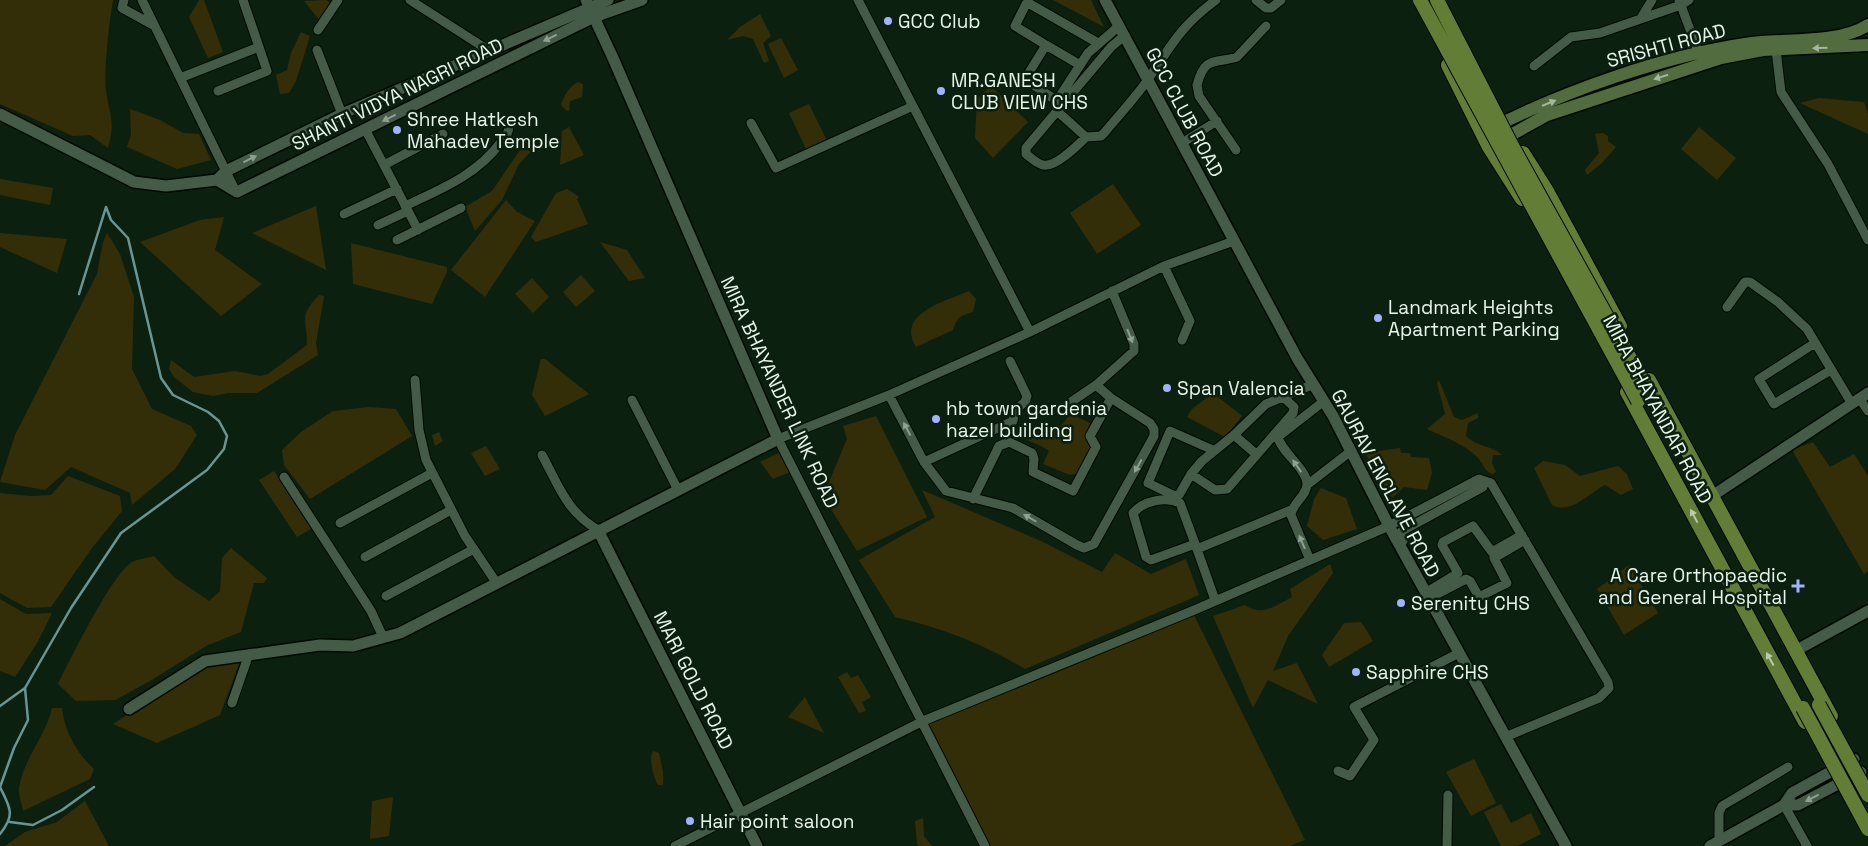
<svg xmlns="http://www.w3.org/2000/svg" width="1868" height="846" font-family="'Space Grotesk',sans-serif">
	<rect width="100%" height="100%" fill="#0c2010"/>
	<path fill="#342e08" d="M0,0H113C109,23 104,68 106,90C109,115 116,120 108,148L90,135L73,136L0,104Z
		M199,0H204L223,52L208,58L189,17Z
		M326,0L333,5L320,21L304,1Z
		M1053,0H1091L1104,27Z
		M760,14L771,36L763,43L769,61L764,63L753,39L743,36L727,40L740,27Z
		M301,32L310,36L296,81L289,93L280,94L276,75L287,70L291,53Z
		M781,38L798,70L784,78L768,44Z
		M578,82L583,84L582,97L570,101L569,111H567L561,105C564,96 569,86 578,82Z
		M991,86L1028,122L993,158L975,138L977,99Z
		M1819,98L1864,102L1868,114V134L1800,103Z
		M809,104L827,141L806,149L789,113Z
		M130,109L160,120L183,133L199,134L211,160L177,169L127,147L131,135Z
		M569,127L584,155L560,165L562,131Z
		M1699,127L1736,158L1717,180L1681,149Z
		M1603,133L1608,136V141L1616,147L1601,164L1587,175L1585,170L1599,153L1595,134Z
		M529,147L532,150L519,164L502,200L475,231L465,207L492,191L520,150Z
		M0,179L53,188L50,205L0,195Z
		M1113,184L1141,225L1097,254L1070,213Z
		M567,189L579,197L577,199L588,224L536,242L531,237L556,193Z
		M506,200L517,212L535,221L485,297L451,270Z
		M316,206L326,270L252,233Z
		M224,217L215,250L262,284L221,316L140,242L200,220Z
		M0,233L67,239L57,273L0,247Z
		M107,233L120,254L134,297L132,369L152,409L191,426L197,435L175,469L132,505L130,493L71,467L45,490L0,482L15,435L97,274L103,242Z
		M600,242L627,250L645,278L629,281Z
		M351,243L447,267V272L432,304L353,284Z
		M581,275L595,291L576,307L563,292Z
		M532,278L549,297L533,313L515,294Z
		M969,291L976,299L973,312C961,315 956,318 953,330L916,347C895,313 947,301 969,291Z
		M319,295L324,296L316,343L318,355L257,393H229L213,396L193,392L174,377L169,369L171,360L194,377L235,371L260,376L268,374L307,345C307,318 298,317 319,295Z
		M541,359H545L589,394L545,416L532,395Z
		M1439,380L1454,417L1462,420L1478,413V418L1468,423L1466,436C1477,447 1491,445 1502,455H1493L1492,463L1496,472L1493,474C1483,472 1483,461 1475,455C1460,442 1444,437 1427,429L1445,414L1437,383Z
		M1213,393L1242,416L1225,437L1187,417L1192,409Z
		M369,407L396,409L412,436L310,499L284,465L282,450L301,432L333,411Z
		M1069,413L1090,423L1086,436L1087,441L1093,445L1078,473L1070,475L1043,464L1049,451L1043,447L1021,437V434C1038,441 1064,431 1069,413Z
		M876,416L927,517L857,551L823,496L847,439L843,426Z
		M439,432L443,441L435,446L432,435Z
		M1813,442L1830,467L1854,454L1868,476V571L1864,574L1792,450Z
		M486,446L500,469L485,476L471,453Z
		M1400,448L1401,453H1410L1411,457L1429,458L1432,473L1427,490L1404,487L1392,498L1365,453Z
		M779,453L790,472L773,479L760,462Z
		M1543,461L1565,465L1580,476L1618,466L1627,474L1633,489L1621,495L1605,485C1589,493 1571,515 1552,505L1534,468Z
		M274,471L311,529L297,537L259,480Z
		M68,476L120,496L122,511L92,548L51,607L27,608L0,593V493L30,496L51,495Z
		M1321,488L1346,498L1357,529L1323,540L1307,526L1314,499Z
		M922,490L1041,541L1102,572L1115,553L1151,574L1186,559L1199,595L1025,669C981,643 945,629 895,617L859,560L935,517Z
		M231,548L267,578L264,583H254L241,632L206,646L150,681L115,700L76,701L58,684C70,660 112,574 132,562C138,559 147,558 154,556L174,577L209,601L220,591L222,558Z
		M1330,564L1333,573L1288,636L1273,671L1297,663L1318,704L1268,680L1253,708L1213,616L1245,605C1262,617 1275,606 1292,597L1290,589Z
		M1629,565L1658,613L1624,635L1597,589Z
		M0,599L26,614L52,613L37,643L15,677L0,671Z
		M1192,611L1305,840L1290,846H985L923,721Z
		M1361,622L1373,641L1329,667L1322,655L1344,623Z
		M240,661L220,715L157,743L113,724L203,665Z
		M847,672L851,678L858,675L871,697L862,702L866,711L859,713L838,677Z
		M805,697L824,733L788,717Z
		M52,708H62C64,730 77,754 94,769L90,779L23,811C22,804 18,795 19,788C24,757 46,736 52,708Z
		M653,751L659,753L663,772V785H658C654,778 648,758 653,751Z
		M1474,759L1496,803L1471,816L1446,772Z
		M393,797L389,836L370,839L372,801Z
		M85,801L109,846H5L25,832L57,822Z
		M1501,804L1511,823L1531,813L1541,834L1517,846H1501L1484,812Z
		M923,818L924,836L932,846H919L917,844L915,821Z"/>
	<g fill="none" stroke-linecap="round" stroke-linejoin="round">
		<path stroke="#699694" stroke-width="2.5" d="M0,706L25,688L71,608L121,533L207,470L224,449L227,436L219,421L208,412L173,395L161,378L128,238L111,220L106,207L79,294
			M10,822L33,825L62,810L94,787
			M0,834C16,814 10,808 0,787L14,748L28,720L25,688"/>
		<g stroke="#000901" stroke-width="11">
			<path id="minor" d="M124,0L122,8L153,25
				M142,0L236,192
				M410,0L488,50
				M858,0L1030,332
				M1256,0L1266,8H1271L1281,0
				M1679,0L1699,54
				M1641,18L1652,0
				M318,30L338,0
				M1124,36L1111,47L1026,148V154C1031,158 1037,164 1043,165C1055,168 1078,145 1086,137L1101,136L1105,132C1119,115 1136,97 1149,78C1172,44 1181,26 1216,0
				M1046,45L1015,26L1026,4H1030L1098,43
				M317,50L342,114
				M1776,50L1781,92L1828,164L1868,240
				M1080,65L1046,45L1025,79L1054,99H1058L1088,53L1119,26
				M1534,66L1571,37L1600,33L1681,5L1689,0
				M180,78L259,47L243,0
				M218,91L267,71L259,47
				M1057,111L1086,137
				M751,123L776,168L913,106
				M365,129L418,230
				M1182,143L1217,121
				M1236,150L1199,96L1197,85C1205,55 1215,64 1237,57L1266,26
				M384,165L443,134
				M405,206C441,189 477,175 501,142C506,136 509,133 509,125L504,120L498,119
				M344,214L397,189
				M378,225L408,211
				M397,240L461,208
				M1164,266L1190,321L1182,340
				M1727,307L1745,282H1750L1778,302L1807,329L1852,404
				M1815,343L1759,379L1774,404L1831,370
				M415,380L419,430L426,460L465,536L496,582
				M889,395L924,462L946,491L1013,508L1077,545L1084,548L1094,544L1154,436V429L1150,423L1111,398L1096,385L1134,351V344L1112,291
				M1860,399L1868,411
				M632,400L678,490
				M1071,402L1096,385
				M1234,435L1256,454
				M1213,450L1170,431L1148,483L1175,496L1179,495L1191,474L1202,461L1234,435L1266,404L1314,384
				M542,455C559,486 566,511 598,530
				M924,462L1013,421L1015,410L1025,402L1027,396L1010,361
				M1191,474L1215,490L1227,489L1293,413L1294,407L1283,397
				M284,477L371,611L383,637
				M1307,485L1351,451
				M973,499L999,446L1009,442L1032,453L1034,459L1033,472L1073,491L1096,447L1090,436L1111,398
				M340,523L432,473
				M1401,543L1403,541L1400,533L1402,531L1483,487
				M1195,544L1151,560L1146,557L1133,513C1143,501 1166,496 1180,503L1197,549
				M365,557L451,510
				M1310,560L1291,515C1292,503 1307,496 1307,484C1307,469 1281,452 1278,437L1324,401
				M1425,593L1458,573L1442,545L1443,542L1473,526L1492,552L1522,535
				M386,596L474,549
				M1428,599L1466,579L1470,581L1479,597L1507,583L1494,558L1525,540
				M1215,600L1197,549L1291,510
				M232,703L249,654
				M1338,771L1350,776L1374,740L1354,707L1459,653
				M1784,805L1807,846
				M1719,841V813L1722,806L1788,767
				M675,846L923,721L1192,611L1389,526L1479,479L1491,483L1608,682L1609,688L1599,698L1505,737
				M985,846L778,439L889,395L1030,332L1164,266L1234,241
				M1447,846L1448,795"/>
		</g>
		<g stroke="#000901" stroke-width="14">
			<path id="tertiary" d="M608,0L342,114L226,171L217,180L237,192L594,17L642,0
				M1105,0L1297,358L1333,416L1389,526L1566,846
				M0,114L134,182L166,186L217,180
				M1712,496L1868,393
				M598,530L757,846
				M1795,651L1868,611
				M129,709L205,661L320,645L353,646L400,633L778,439L613,58L586,0
				M1784,805L1792,793L1854,759
				M1710,846L1784,805H1798L1861,772"/>
		</g>
		<g stroke="#000901" stroke-width="15">
			<path id="secondary" d="M1492,128C1565,91 1664,56 1745,44C1781,38 1837,45 1868,25
				M1500,141L1547,115L1721,58L1763,50L1868,45"/>
		</g>
		<g stroke="#000901" stroke-width="16">
			<path id="primary" d="M1448,65L1489,147L1522,199
				M1523,153L1547,191L1620,326
				M1649,380L1831,716
				M1627,392L1805,722"/>
		</g>
		<use href="#minor" stroke="#445b48" stroke-width="9"/>
		<use href="#tertiary" stroke="#445b48" stroke-width="11"/>
		<use href="#secondary" stroke="#536c3f" stroke-width="12"/>
		<use href="#primary" stroke="#617d36" stroke-width="14"/>
		<g stroke="#000901" stroke-width="16" stroke-linecap="butt">
			<path id="primary-bridge" d="M1420,0L1638,401
				M1437,0L1511,144L1651,396
				M1819,705L1868,795
				M1803,708L1868,829"/>
		</g>
		<use href="#primary-bridge" stroke="#617d36" stroke-width="14"/>
	</g>
	<defs><path id="oneway-solid" d="M-6-.8H1V-3.2L6.5 0L1 3.2V.8H-6Z" transform="scale(1.25)"/></defs>
	<g fill="#8ea091">
		<use href="#oneway-solid" transform="translate(550 38) rotate(154)"/>
		<use href="#oneway-solid" transform="translate(389 118) rotate(154)"/>
		<use href="#oneway-solid" transform="translate(250 159) rotate(-26)"/>
		<use href="#oneway-solid" transform="translate(1130 336) rotate(68)"/>
		<use href="#oneway-solid" transform="translate(907 429) rotate(-118)"/>
		<use href="#oneway-solid" transform="translate(1138 466) rotate(119)"/>
		<use href="#oneway-solid" transform="translate(1297 466) rotate(-125)"/>
		<use href="#oneway-solid" transform="translate(1030 518) rotate(-150)"/>
		<use href="#oneway-solid" transform="translate(1302 542) rotate(-113)"/>
		<use href="#oneway-solid" transform="translate(1812 798) rotate(153)"/>
	</g>
	<g fill="#a5b79d">
		<use href="#oneway-solid" transform="translate(1820 48) rotate(178)"/>
		<use href="#oneway-solid" transform="translate(1661 77) rotate(163)"/>
		<use href="#oneway-solid" transform="translate(1549 103) rotate(-22)"/>
	</g>
	<g fill="#b9cbab">
		<use href="#oneway-solid" transform="translate(1694 516) rotate(-118)"/>
		<use href="#oneway-solid" transform="translate(1770 659) rotate(-119)"/>
	</g>
	<g fill="#a2b2fd" stroke="#0c2010" stroke-width="2">
		<circle cx="888" cy="21" r="5"/>
		<circle cx="941" cy="91" r="5"/>
		<circle cx="397" cy="130" r="5"/>
		<circle cx="1378" cy="318" r="5"/>
		<circle cx="1167" cy="388" r="5"/>
		<circle cx="936" cy="419" r="5"/>
		<path d="M1795.5 578.5h5v5h5v5h-5v5h-5v-5h-5v-5h5z"/>
		<circle cx="1401" cy="603" r="5"/>
		<circle cx="1356" cy="672" r="5"/>
		<circle cx="690" cy="821" r="5"/>
	</g>
	<g text-anchor="middle" stroke-width="5" stroke-linejoin="round" paint-order="stroke">
		<g font-size="19" fill="#e8f5ea" stroke="#0c2010" text-anchor="start">
			<text x="898" y="28">GCC Club</text>
			<text x="951" y="87">MR.GANESH<tspan x="951" dy="22">CLUB VIEW CHS</tspan></text>
			<text x="407" y="126">Shree Hatkesh<tspan x="407" dy="22">Mahadev Temple</tspan></text>
			<text x="1388" y="314">Landmark Heights<tspan x="1388" dy="22">Apartment Parking</tspan></text>
			<text x="1177" y="395">Span Valencia</text>
			<text x="946" y="415">hb town gardenia<tspan x="946" dy="22">hazel building</tspan></text>
			<text x="1787" y="582" text-anchor="end">A Care Orthopaedic<tspan x="1787" dy="22">and General Hospital</tspan></text>
			<text x="1411" y="610">Serenity CHS</text>
			<text x="1366" y="679">Sapphire CHS</text>
			<text x="700" y="828">Hair point saloon</text>
		</g>
		<g font-size="19" fill="#e8f5ea" stroke="#0c2010">
			<text transform="translate(1666 45) rotate(-15)" y="7">SRISHTI ROAD</text>
			<text transform="translate(397 94) rotate(-26)" y="7">SHANTI VIDYA NAGRI ROAD</text>
			<text transform="translate(1185 112) rotate(62)" y="7">GCC CLUB ROAD</text>
			<text transform="translate(780 392) rotate(65)" y="7">MIRA BHAYANDER LINK ROAD</text>
			<text transform="translate(1658 409) rotate(62)" y="7">MIRA BHAYANDAR ROAD</text>
			<text transform="translate(1386 483) rotate(62)" y="7">GAURAV ENCLAVE ROAD</text>
			<text transform="translate(694 680) rotate(63)" y="7">MARI GOLD ROAD</text>
		</g>
	</g>
</svg>
